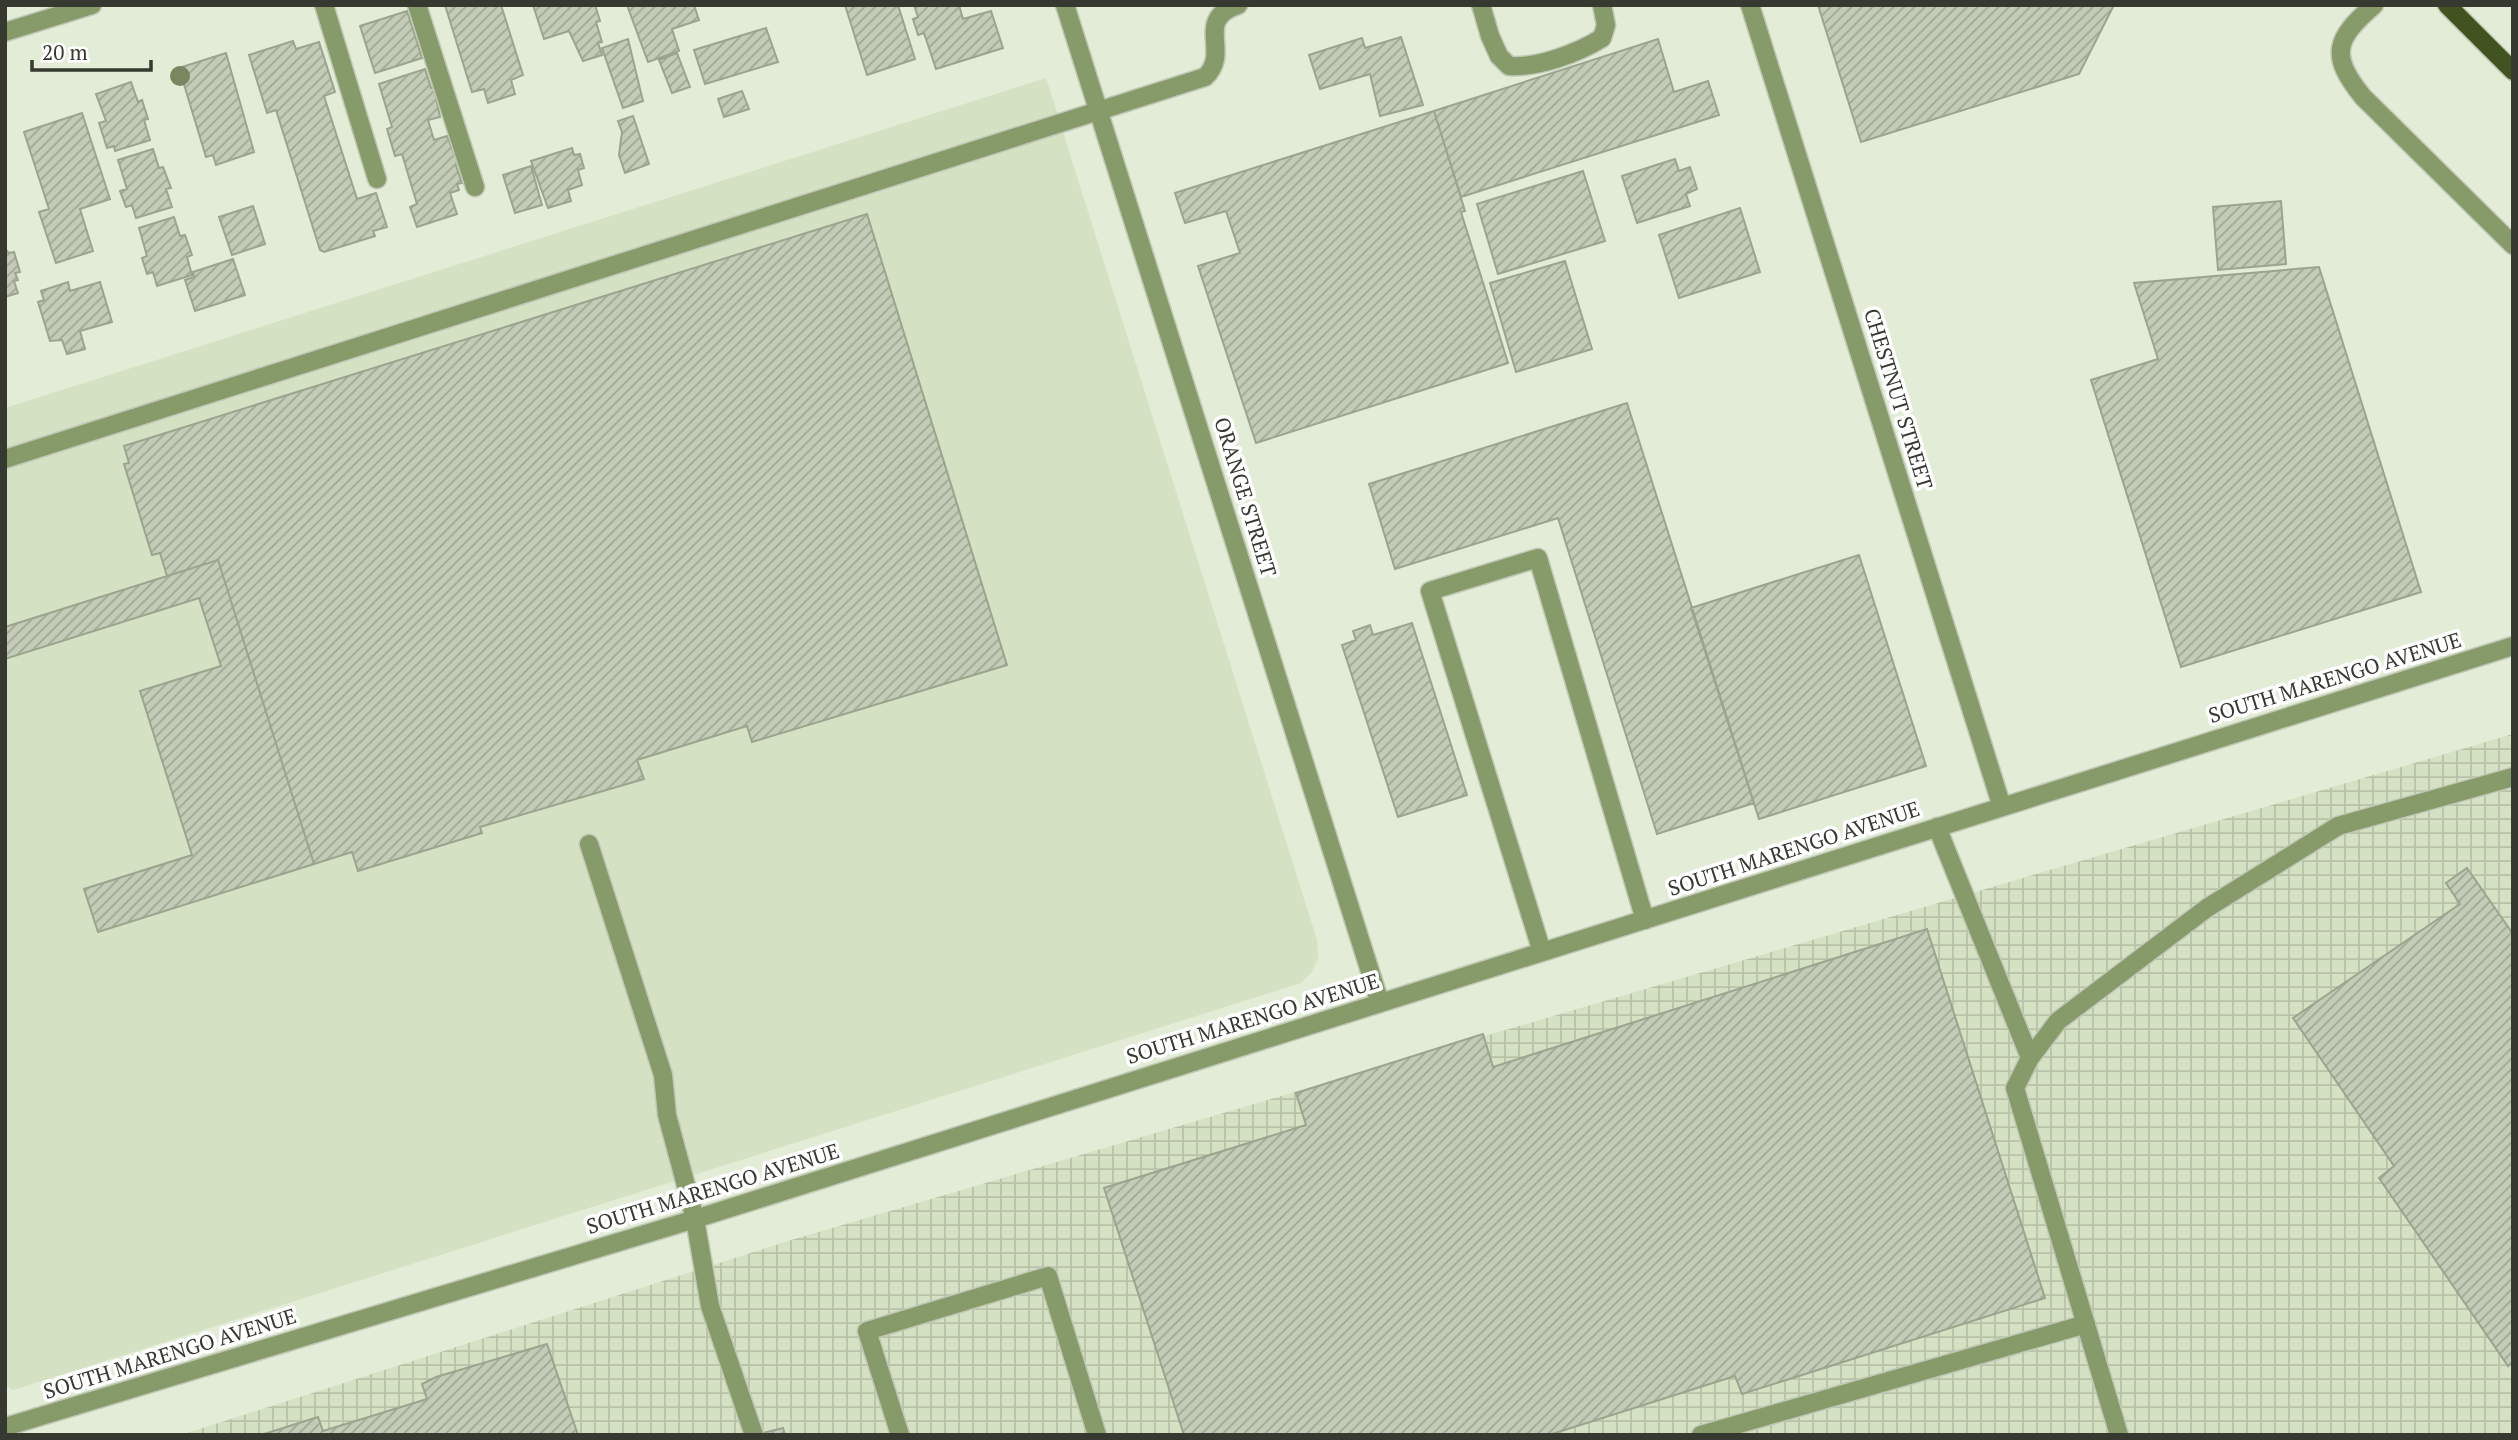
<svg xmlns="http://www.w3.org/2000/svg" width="2518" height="1440" font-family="'PT Serif',serif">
	<defs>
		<pattern id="industrial-grid" width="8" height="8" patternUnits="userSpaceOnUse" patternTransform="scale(1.75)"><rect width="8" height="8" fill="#d4e1c3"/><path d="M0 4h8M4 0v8" fill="none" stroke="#b7c2a8"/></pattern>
		<pattern id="building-hatch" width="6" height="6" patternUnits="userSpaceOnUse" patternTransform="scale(1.75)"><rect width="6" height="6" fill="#c3ccb6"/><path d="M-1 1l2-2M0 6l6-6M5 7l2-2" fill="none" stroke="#9fa794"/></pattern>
	</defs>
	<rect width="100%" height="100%" fill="#e3ecd6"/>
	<path fill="#d4e1c3" d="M1046,78L1317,940L1318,959L1311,973L1301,983L13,1390L5,1385V408Z"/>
	<path fill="url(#industrial-grid)" d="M2513,734V1435H181L788,1241Z"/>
	<path fill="url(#building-hatch)" stroke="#9ba48f" stroke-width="2" d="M445,5H501L523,75L511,80L515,94L488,103L484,89L472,92Z
		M533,5H595L600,21L596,22L602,42L598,43L602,55L583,61L569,31L544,39Z
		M627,5H694L699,20L672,29L679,51L648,62Z
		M845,5H898L915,59L867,75Z
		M914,5H959L963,19L991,11L1003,48L936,69L924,33L918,35L913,19L918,17Z
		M1818,5H2114L2079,74L1861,142Z
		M407,11L422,58L375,73L360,26Z
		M766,28L778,62L705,84L694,50Z
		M1401,37L1423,105L1380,116L1370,74L1320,89L1309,55L1362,38L1365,48Z
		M628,39L643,101L623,108L602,48Z
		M1658,39L1674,92L1708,81L1719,115L1461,197L1434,111Z
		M293,41L296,49L319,42L335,92L324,96L357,199L376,193L387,227L373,231L375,236L324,252L320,250L276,110L267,113L249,55Z
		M226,53L254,152L216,165L213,155L206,157L179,68Z
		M677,53L690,87L672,93L659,60Z
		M425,69L431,88L434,87L440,117L428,120L434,140L447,136L459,165L456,166L462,183L457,184L459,190L450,193L457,214L417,227L410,207L417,204L402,154L395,156L387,129L392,127L379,84Z
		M131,82L138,102L142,100L148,119L144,120L150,140L115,151L114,146L107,148L99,123L106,121L96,94Z
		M742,91L749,109L724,117L718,99Z
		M1434,111L1465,211L1461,212L1508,363L1256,443L1198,266L1240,253L1226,211L1185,223L1175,193Z
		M82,113L110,199L80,209L93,251L56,263L39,212L49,209L24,132Z
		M633,116L649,164L625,173L619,155L622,132L618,121Z
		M572,148L574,155L580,154L584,168L578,170L582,185L568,190L571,201L548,208L531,161Z
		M153,149L159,168L163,167L171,188L166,189L172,207L136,218L132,205L126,207L120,191L127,189L118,160Z
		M1675,159L1679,171L1690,167L1697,189L1686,194L1690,206L1637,223L1622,176Z
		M531,166L542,205L515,213L503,175Z
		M1583,171L1605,241L1498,274L1477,204Z
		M2281,201L2286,264L2218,270L2213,207Z
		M253,206L265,244L232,255L219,217Z
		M1740,208L1760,272L1679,298L1659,235Z
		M867,214L1007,665L752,742L747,726L637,760L644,779L480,827L482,833L358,871L352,852L314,864L218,560L167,576L160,553L152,555L124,464L129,463L124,446Z
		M174,217L180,236L185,235L192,255L187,257L192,275L157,286L153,272L147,274L142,258L147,256L139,228Z
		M5,249L9,253L14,252L20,272L15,273L18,280L14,281L18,293L5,297Z
		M233,259L245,295L195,311L185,280L194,277L193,272Z
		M1565,261L1592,349L1516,372L1490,283Z
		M2319,267L2421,592L2181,667L2091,380L2158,359L2134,283Z
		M68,282L70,291L100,282L112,322L80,331L85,349L67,354L62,340L50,341L38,302L44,300L41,291Z
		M1627,403L1754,803L1657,834L1558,518L1395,569L1369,484Z
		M1859,555L1926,766L1759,819L1691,608Z
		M218,560L314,864L98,932L84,889L192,855L140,691L221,666L199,598L5,659V627Z
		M1412,623L1467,795L1398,817L1342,645L1356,640L1353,631L1370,625L1373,635Z
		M2467,868L2513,934V1362L2508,1366L2379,1178L2394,1166L2293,1018L2460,904L2446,883Z
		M1927,929L2045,1298L1742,1394L1735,1376L1549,1435H1184L1104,1188L1306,1125L1296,1093L1483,1034L1493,1067Z
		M547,1344L578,1435H261L318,1417L323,1431L427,1399L422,1384L436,1377Z
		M783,1428L785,1435H759V1434Z"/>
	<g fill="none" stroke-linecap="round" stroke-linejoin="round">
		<g stroke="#c0c8b5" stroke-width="21">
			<path id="minor" d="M324,5L377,179
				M417,5L475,187
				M1065,5L1380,1003
				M1481,5L1490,36L1499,56L1509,66C1538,68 1578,53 1602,38L1606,25L1602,5
				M1750,5L2002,807
				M2374,5C2335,39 2329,55 2363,97L2513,245
				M5,32L92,5
				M5,459L1205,77C1232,52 1193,20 1238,5
				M1937,827L2030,1058
				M589,844L663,1075L667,1115L695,1219L710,1306L754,1435
				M1542,952L1430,591L1538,558L1645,920
				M5,1427L695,1219L2513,646
				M900,1435L867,1331L1048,1276L1097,1435
				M1701,1435L2086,1324
				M2119,1435L2015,1088L2030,1058L2058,1021L2207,908L2338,826L2513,777"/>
		</g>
		<g stroke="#c0c8b5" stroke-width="21">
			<path id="major" d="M2447,5L2513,71"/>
		</g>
		<use href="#minor" stroke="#879a6a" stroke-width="18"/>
		<use href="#major" stroke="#41531e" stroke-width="18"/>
	</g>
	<circle fill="#798660" cx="180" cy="76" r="10"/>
	<g text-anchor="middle" stroke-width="7" stroke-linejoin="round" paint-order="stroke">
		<g font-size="21" fill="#353930" stroke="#fff">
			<text transform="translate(1898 399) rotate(73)" y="7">CHESTNUT STREET</text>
			<text transform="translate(1245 497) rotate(73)" y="7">ORANGE STREET</text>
			<text transform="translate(2335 678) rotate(-17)" y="7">SOUTH MARENGO AVENUE</text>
			<text transform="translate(1794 849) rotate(-18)" y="7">SOUTH MARENGO AVENUE</text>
			<text transform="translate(1253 1019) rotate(-17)" y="7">SOUTH MARENGO AVENUE</text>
			<text transform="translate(713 1189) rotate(-17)" y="7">SOUTH MARENGO AVENUE</text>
			<text transform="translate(170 1354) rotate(-17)" y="7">SOUTH MARENGO AVENUE</text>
		</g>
	</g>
	<rect width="2518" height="1440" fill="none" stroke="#353930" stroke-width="14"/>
	<path d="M32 60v10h119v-10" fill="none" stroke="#353930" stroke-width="3.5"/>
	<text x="42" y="60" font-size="21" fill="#353930" stroke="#ffffff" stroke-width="5" paint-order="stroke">20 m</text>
</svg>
